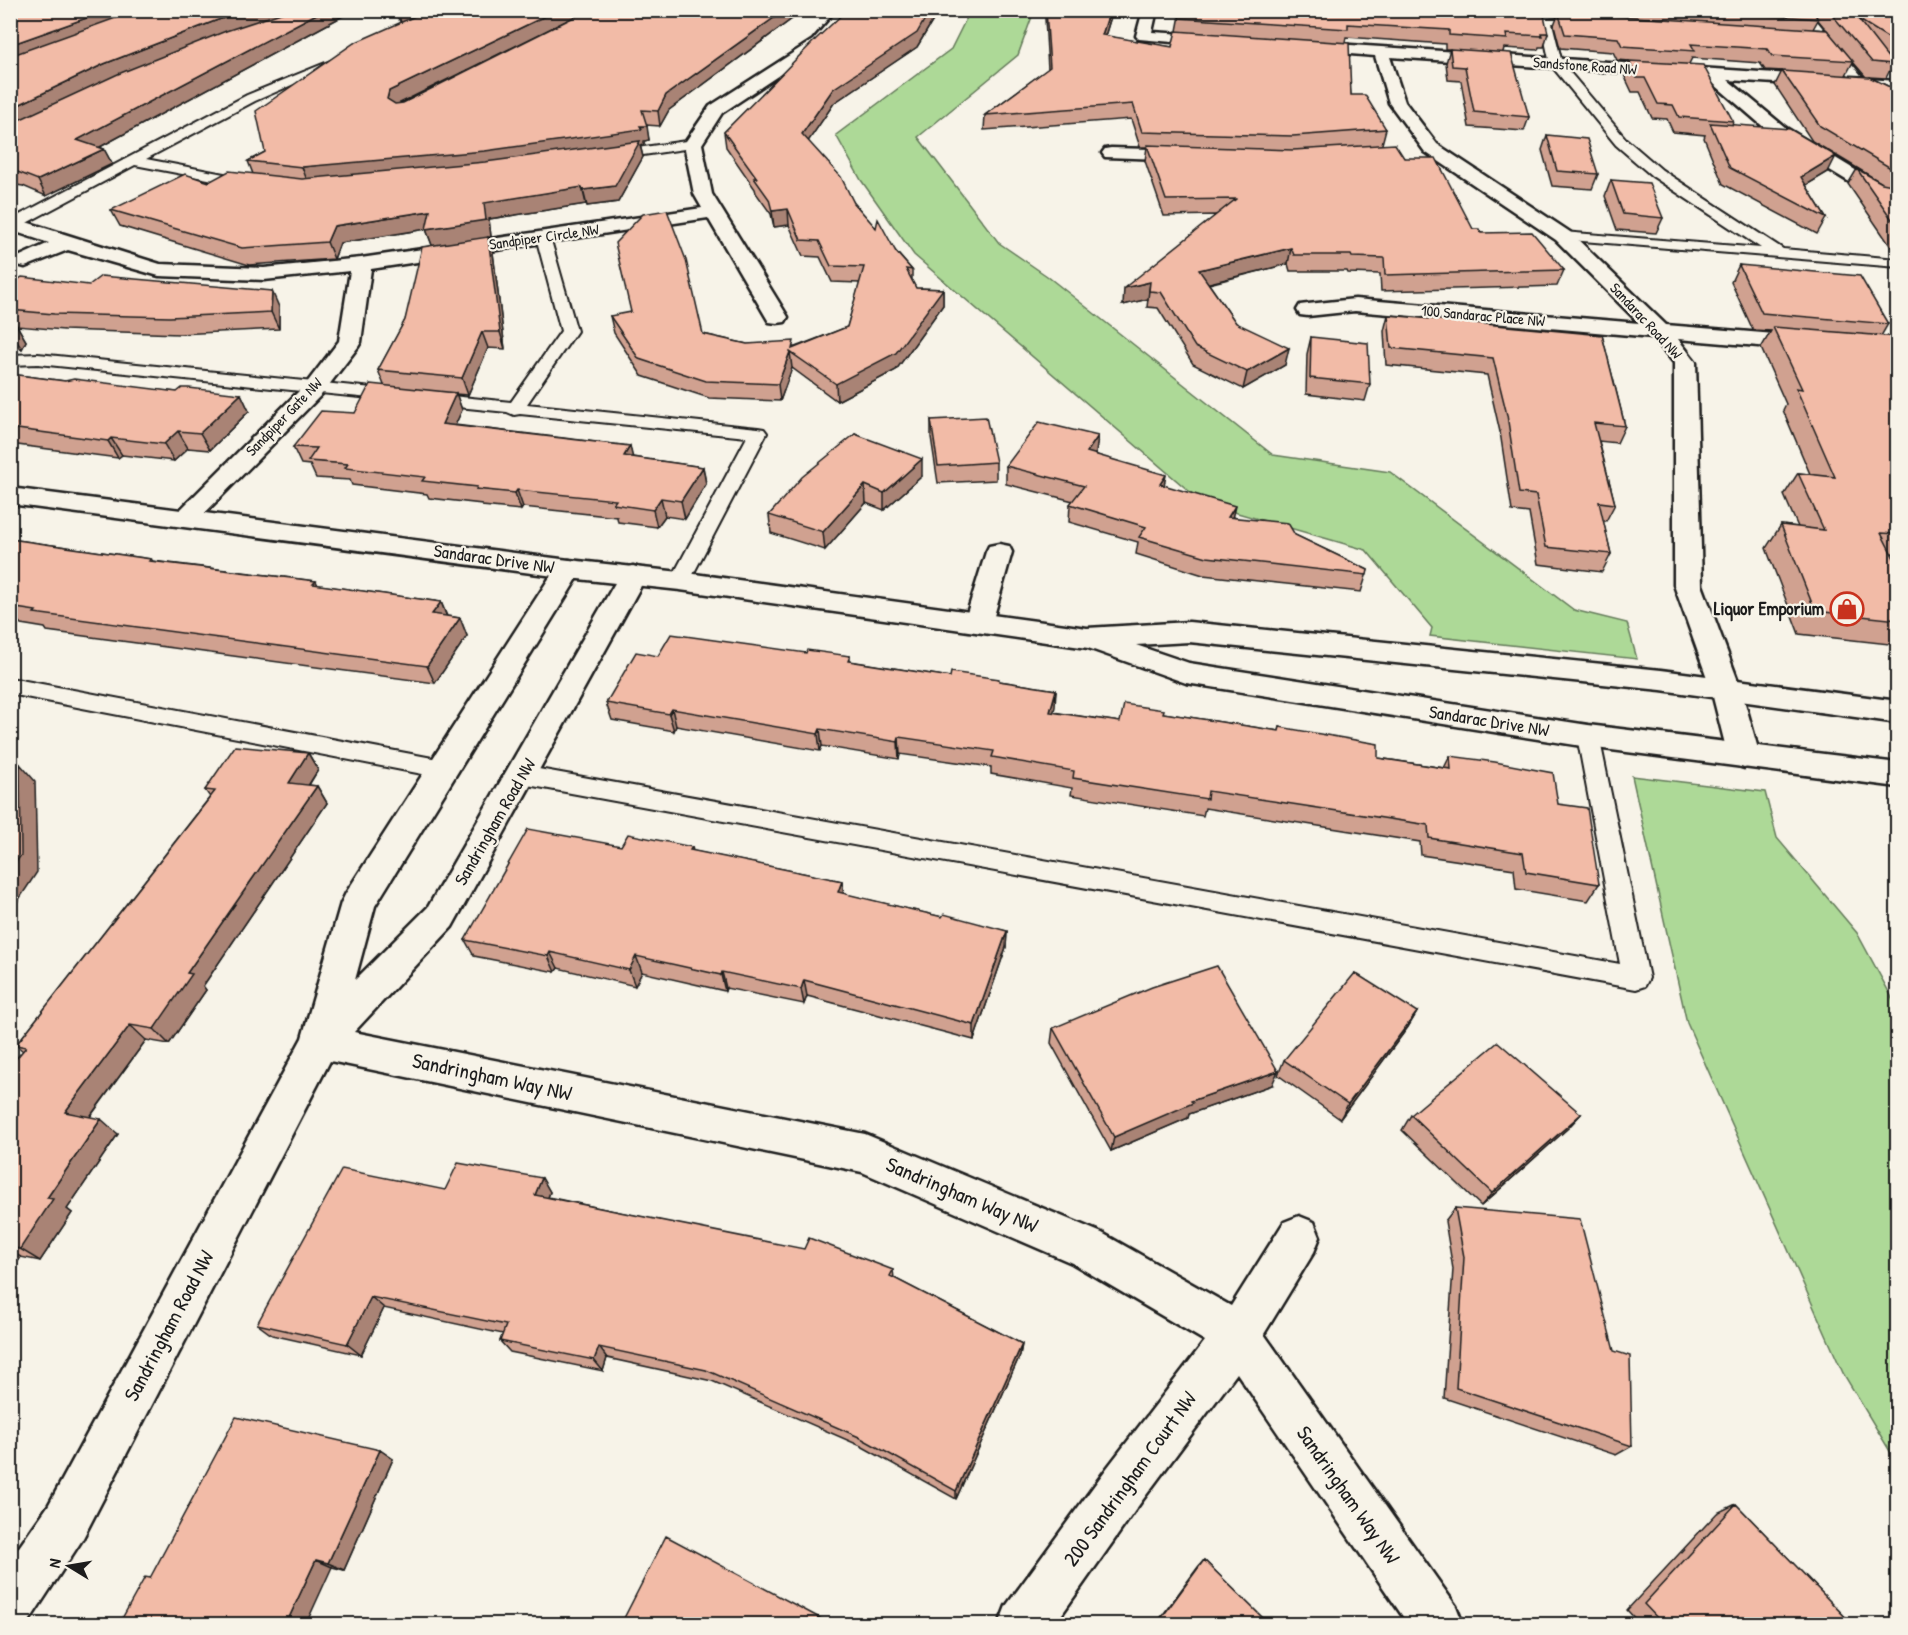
<svg xmlns="http://www.w3.org/2000/svg" width="1908" height="1635" font-family="'Patrick Hand',sans-serif">
	<rect width="100%" height="100%" fill="#f7f3e8"/>
	<filter id="ink" filterUnits="userSpaceOnUse"><feTurbulence type="fractalNoise" baseFrequency=".0167" numOctaves="2"/><feDisplacementMap in="SourceGraphic" scale="12" xChannelSelector="R" yChannelSelector="G"/><feConvolveMatrix kernelMatrix="1 2 1 2 8 2 1 2 1" color-interpolation-filters="sRGB"/></filter>
	<g filter="url(#ink)">
		<path fill="#add997" stroke="#647a5a" stroke-width="1.5" d="M970,11H1034L1018,55L918,137L999,243L1047,276L1273,455L1390,472L1574,610L1627,623L1637,659L1430,636L1432,628L1366,550L1203,503L914,255L861,180L836,135L951,49Z
			M1632,776L1765,792L1777,838L1857,933L1897,1007V1463L1843,1373L1687,1023Z"/>
		<g fill="none" stroke-linecap="round" stroke-linejoin="round">
			<g stroke="#1c1c1c" stroke-width="4">
				<path id="lane" d="M1538,10H1548L1550,17L1593,21L1594,23L1589,26L1552,23L1562,63L1626,139L1662,170L1783,249L1898,259V267L1558,239L1556,236L1558,233L1563,232L1761,248L1652,176L1616,145L1550,64L1541,22L1513,20L1508,17L1513,14L1539,16Z
					M1797,10H1808L1865,80L1898,99V108L1857,86Z
					M345,55L351,58L349,60L255,101L146,159L250,179L255,180L257,183L255,186L250,187L135,165L19,227H10V220L247,95Z
					M693,140L699,144L698,147L609,160L602,156L609,152Z
					M543,233L550,237L577,331L527,404L758,428L764,429L767,433L687,586L680,587L673,586L670,581L747,437L520,414L514,415L507,412L38,364L10,365V355L38,354L511,402L561,331L536,237Z
					M10,678L443,760L451,763L455,769L451,775L443,778L10,694Z
					M1588,728L1596,730L1599,736L1649,978L1645,986L1636,989L522,784L514,781L510,775L514,769L522,766L1620,964L1577,736L1580,730Z"/>
			</g>
			<g stroke="#1c1c1c" stroke-width="5">
				<path id="street" d="M839,10H854L846,23L823,46L722,113L702,144L712,194L788,317L785,322L777,323L769,322L708,218L371,269L361,342L358,347L322,394L194,524L185,526L176,524L172,518L306,384L339,341L350,271L264,280L159,276L68,250L25,267L18,265L15,261L18,257L49,243L10,230V217L160,264L264,268L361,258L702,208L694,194L684,144L710,106L813,40Z
					M1143,10H1157L1152,32L1217,36L1225,41L1217,46L1139,39L1136,36Z
					M1305,42L1898,81V91L1728,80L1786,128L1885,188H1898V200L1874,197L1774,136L1707,78L1390,57L1405,102L1437,144L1570,232L1666,325L1898,344V358L1678,339L1696,362L1702,585L1741,689L1760,756L1755,764L1744,768L1733,764L1728,756L1711,689L1674,585V363L1653,337L1355,311L1308,316L1300,315L1297,310L1300,305L1308,304L1355,299L1639,323L1556,240L1425,152L1389,103L1375,56L1300,50L1297,47L1300,44Z
					M1111,148L1190,150L1196,151L1199,155L1196,159L1190,160L1105,157L1102,153L1105,149Z
					M999,544L1009,546L1012,552L992,623L988,630L978,632L968,630L964,623L986,552L989,546Z
					M569,560L579,563L583,569L375,906L355,980L428,907L623,569L633,566L643,569L647,575L452,927L354,1032L865,1134L1102,1233L1231,1306L1284,1222L1299,1216L1314,1222L1320,1237L1314,1252L1264,1334L1456,1606L1463,1624H1408L1237,1373L1141,1502L1055,1624H999L1006,1606L1107,1468L1205,1341L1072,1263L862,1172L330,1061L82,1540L28,1623L10,1624V1560L48,1506L302,1038L341,903L346,893L559,563Z"/>
			</g>
			<g stroke="#1c1c1c" stroke-width="5">
				<path id="secondary" d="M10,488L569,560L680,572L1087,628L1189,622L1661,670L1898,701V723L1661,690L1189,642L1136,645L1189,663L1588,725L1898,763V787L1588,747L1186,683L1088,648L680,590L569,578L10,504Z"/>
			</g>
			<use href="#lane" fill="#f7f3e8" fill-rule="evenodd"/>
			<use href="#street" fill="#f7f3e8" fill-rule="evenodd"/>
			<use href="#secondary" fill="#f7f3e8" fill-rule="evenodd"/>
		</g>
		<path fill="#d0a190" stroke="#1c1c1c" stroke-width="1.5" fill-rule="evenodd" d="M10,10H354L100,147L104,149L112,164L46,196L23,186L10,184Z
			M393,10H588L398,104L403,103L588,10H804L669,110L660,126L646,125L649,140L644,141V144L640,145L643,157L618,202L587,206L586,204L489,219L491,237H488L493,253L505,349L488,348L468,395L456,394L462,410L455,425L630,446L632,457L703,467L706,484L685,519L665,516L657,527L618,522L617,517L523,507L521,510L482,506V504L429,498L427,494L352,485L350,480L316,478L310,465L301,464L293,447L355,413L384,385L378,370L405,320L432,245L426,229L340,243L334,259L249,265L120,226L111,210L209,182L253,174L248,161L265,152L401,23Z
			M847,10H938V12L917,47L834,103L808,141L854,203L912,270V281L916,288L943,289V305L896,370L837,401L792,368L780,401L709,398L642,376L614,333L610,316L703,334L747,344L795,347L847,327L860,283L832,282L820,257L803,256L789,225L774,227L771,214L756,193L755,189L726,147L724,132Z
			M1046,10H1113L1105,36L1172,47L1177,31L1181,10L1548,33L1544,47H1539L1538,50L1504,48L1503,52L1529,117L1524,131L1469,127L1461,81L1448,80L1446,63L1450,49H1445V44L1346,37L1345,42L1351,95L1386,129L1382,144L1404,158L1473,229L1564,270L1557,286L1381,291L1380,274L1348,273L1347,271H1290L1288,264L1209,284L1236,323L1285,365L1243,389L1193,364L1158,308L1147,307L1148,299L1123,305L1216,215L1164,216L1145,161L1147,147H1140L1131,119L984,130L985,115L1048,69L1045,19Z
			M1550,10H1898V62L1887,55L1893,64L1886,78L1869,77L1894,89L1898,82V257L1848,184L1857,169L1882,183L1812,141L1775,85L1782,71L1765,70L1760,63L1692,58L1689,64L1733,121L1732,125L1828,172L1806,185L1826,218L1817,234L1723,184L1704,138L1705,135L1673,132L1667,119L1652,118L1640,92H1632L1624,75L1629,61L1617,60L1613,52L1560,48L1554,25L1558,14H1552ZM1818,20L1823,26L1827,30L1813,29ZM1853,62L1865,76L1846,75Z
			M1547,135L1598,174L1592,189L1552,186L1542,150Z
			M1611,180L1663,218L1656,233L1617,230L1605,196Z
			M1739,265L1888,324L1881,336L1898,337V554L1891,553L1898,566V645L1799,634L1766,548L1781,525L1798,527L1784,495L1798,473L1810,474L1783,410L1786,404L1761,348L1771,331L1753,330L1731,282Z
			M10,285L279,307V329L179,334L64,330L17,326L26,341L22,349L10,346Z
			M1388,315L1602,335L1625,426L1617,443L1599,441L1615,504L1606,521H1603L1611,554L1602,572L1538,564L1529,513L1512,511L1500,432L1487,375L1386,365L1384,331Z
			M1311,337L1370,384L1365,401L1306,394L1307,354Z
			M10,374L65,381L177,392L241,394L249,411L210,450L188,448L174,461L122,455L118,458L10,444Z
			M931,420L996,462V480L938,483L931,437Z
			M855,434L922,476L884,510L866,503L825,550L771,533L769,515Z
			M1098,436L1095,454L1233,517L1295,535L1368,570L1361,592L1203,575L1136,554L1138,542L1069,522L1070,504L1073,501L1006,484V466Z
			M10,539L151,559L153,561L316,581L318,585L441,602L447,616L460,618L467,636L435,683L47,631L45,628L21,624L17,620L10,619Z
			M806,653L850,656V661L950,677L999,681L1056,690L1053,712L1120,722L1163,713L1279,731L1280,727L1378,758L1444,768L1450,756L1558,804L1599,884L1588,901L1516,889L1514,869L1421,855L1420,842L1205,808L1203,816L1071,795L1072,788L991,774V767L900,754L899,759L822,746L820,751L676,726L674,731L612,720L606,703L658,656Z
			M308,753L318,770L309,785L317,786L327,803L203,986L206,990L169,1044L146,1040L90,1117L118,1134L67,1209L72,1213L40,1261L21,1257L10,1273V1066L23,1051L16,1045L210,797L205,790Z
			M621,846L692,847L693,851L842,881L844,894L942,917L1007,931L1006,947L974,1040L807,996L804,1004L726,988L725,991L642,972L635,986L558,968L555,972L474,956L465,940Z
			M1417,1012L1408,1027L1340,1119L1278,1075L1284,1060Z
			M1053,1028L1272,1085L1189,1114L1188,1118L1111,1151L1051,1043Z
			M1581,1114L1568,1128L1481,1206L1402,1130L1411,1115Z
			M542,1178L550,1192L548,1197L893,1270L894,1278L1022,1344L1020,1355L956,1499L861,1446L712,1381L607,1358L603,1371L510,1352L500,1341L503,1334L384,1308L361,1355L272,1335L257,1324L445,1190Z
			M1455,1208L1632,1446L1616,1455L1444,1398L1453,1269L1445,1221Z
			M380,1450L393,1459L344,1570L332,1567L150,1578Z
			M1736,1504L1852,1624H1640L1627,1610L1717,1513Z
			M1204,1560L1269,1624H1156L1198,1567Z"/>
		<path fill="#a98375" stroke="#1c1c1c" stroke-width="1.5" d="M109,10H152L10,61V45Z
			M247,10H292L10,127V109L104,64L215,21Z
			M324,10H354L85,155L77,140Z
			M402,10H437L402,26L398,12Z
			M558,10H588L394,106L387,99L389,91Z
			M785,10H804L669,110L660,126L658,111L666,95Z
			M930,10H938V12L917,47L834,103L803,149L802,134L833,89Z
			M1110,10H1113L1101,49L1102,35Z
			M647,126L649,140L644,141V144L640,145L643,157L618,202L587,206L583,190L615,186L308,183L302,167Z
			M104,149L112,164L46,196L38,180Z
			M1836,156L1828,172L1793,193L1801,177Z
			M582,187L586,204L489,219L491,237H488L493,253L505,349L500,332L432,245L426,229L340,243L334,259L327,242L334,226Z
			M788,209L789,225L774,227L772,211Z
			M1291,248L1288,264L1197,286L1199,270Z
			M1150,282L1148,299L1123,305L1124,288Z
			M943,289V305L896,370L837,401L836,384Z
			M272,291L279,307V329L271,312Z
			M16,324L26,341L22,349L11,333Z
			M482,332L488,348L468,395L462,378Z
			M1289,348L1285,365L1243,389L1247,372Z
			M790,352L792,368L780,401L778,384Z
			M456,393L462,410L448,441L442,424Z
			M241,394L249,411L210,450L200,433Z
			M178,431L188,448L174,461L164,444Z
			M1098,436L1096,453L1085,469L1087,452Z
			M111,438L122,455L118,458L108,441Z
			M630,446L634,463L624,456Z
			M922,459V476L884,510V493Z
			M703,467L706,484L685,519L681,501Z
			M1166,475L1163,492L1160,484Z
			M865,485L866,503L825,550L823,532Z
			M517,490L523,507L521,510L515,493Z
			M661,498L665,516L657,527L653,510Z
			M1235,506L1231,523L1228,517Z
			M441,602L448,620L432,614Z
			M460,618L467,636L435,683L427,666Z
			M1056,690L1055,707L1049,729L1050,712Z
			M672,709L676,726L674,731L669,714Z
			M820,729L822,746L820,751L818,734Z
			M899,737L900,754L899,759L898,742Z
			M308,753L318,770L299,800L289,783Z
			M20,764L35,781L37,872L10,913V871Z
			M317,786L327,803L203,986L206,990L169,1044L154,1029L187,973Z
			M842,881L844,897L838,892Z
			M1007,931L1006,947L974,1040V1025Z
			M550,952L558,968L555,972L548,956Z
			M636,956L642,972L635,986L629,970Z
			M722,972L726,988L725,991L721,975Z
			M804,980L807,996L804,1004L801,989Z
			M1417,1012L1408,1027L1340,1119L1348,1104Z
			M130,1025L146,1040L83,1126L65,1112Z
			M1278,1071L1272,1085L1189,1114L1188,1118L1111,1151L1114,1137L1191,1101Z
			M1581,1114L1568,1128L1481,1206L1492,1193Z
			M101,1119L118,1134L67,1209L72,1213L40,1261L20,1249L47,1198Z
			M542,1178L550,1192L544,1208L535,1195Z
			M10,1251L21,1257L10,1273Z
			M371,1297L384,1308L361,1355L347,1344Z
			M1022,1344L1020,1355L956,1499V1491Z
			M599,1347L607,1358L603,1371L594,1360Z
			M380,1450L393,1459L344,1570L328,1563Z
			M316,1560L332,1567L306,1624H286Z"/>
		<path fill="#f2bba7" stroke="#1c1c1c" stroke-width="1.5" d="M10,10H109L10,45Z
			M138,10H247L215,21L104,64L10,109V56Z
			M290,10H324L77,140L104,149L38,180L15,171L10,170V124L118,74L226,31Z
			M429,10H558L389,91L387,99L395,104L403,103L588,10H785L666,95L658,111L642,110L647,126H640L642,129L485,151L302,167L248,161L265,152L256,111L354,43Z
			M847,10H930L917,33L833,89L802,134L841,177L854,203L876,228L878,219L896,252L912,270L906,269L916,288L943,289L896,353L836,384L790,352L778,384L706,381L639,359L610,316L631,312L615,243L643,214L667,210L686,260L703,334L747,344L794,341L792,349L847,327L864,267L831,266L819,241L801,240L788,209L772,211L769,199L754,178H757L724,132L816,39Z
			M1046,10H1110L1102,35L1172,47L1176,31L1349,43L1351,95H1365L1386,129L1293,136L1142,132L1133,104L985,115L1050,67Z
			M1181,10H1541L1543,11L1548,33H1541L1542,36L1506,34L1507,39L1449,35V30L1348,24V29L1179,18Z
			M1699,10H1812L1818,19Z
			M1828,10H1898V44L1858,19L1893,64L1872,62Z
			M1558,12L1827,30L1853,61L1772,56L1767,49L1691,44L1695,51L1622,46L1618,38L1565,34Z
			M1450,49L1511,53L1529,117L1474,112L1465,67L1452,66Z
			M1629,61L1703,65L1733,121L1679,117L1673,105L1658,104L1645,78H1637Z
			M1782,71L1869,77L1898,91V171L1894,170L1820,126Z
			M1710,123L1790,129L1836,156L1801,177L1826,218L1730,168Z
			M1547,135L1587,139L1598,174L1557,171Z
			M640,141L615,186L583,190L582,187L484,203L486,220L426,229L430,211L334,226L327,242L242,248L111,210L185,174L209,182L229,171L302,179L485,162Z
			M1395,144L1404,158H1436L1473,229H1479L1481,233L1532,232L1564,270L1385,275L1384,258L1352,257L1351,255H1294L1291,248L1199,270L1236,323L1289,348L1247,372L1195,347L1161,292L1149,291L1150,282L1124,288L1236,199L1166,200L1147,145L1293,150Z
			M1857,169L1882,183L1898,186V228Z
			M1611,180L1649,183L1663,218L1623,214Z
			M488,237L500,332H482L462,378L378,370L405,320L422,247Z
			M1739,265L1860,276L1888,324L1762,313Z
			M101,276L272,291L271,312L170,317L54,314L10,310V285L22,277L89,285Z
			M1388,315L1602,335L1625,426L1594,423L1615,504L1599,502L1611,554L1546,547L1536,495L1519,493L1507,415L1493,358L1391,348Z
			M10,321L16,324L11,333L10,332Z
			M1773,327L1898,337V529H1894L1897,534L1881,533L1898,566V620L1815,611L1781,525L1824,530L1798,473L1835,477L1796,388L1802,389Z
			M1311,337L1368,343L1370,384L1310,378Z
			M10,374L65,381L74,379L177,392L182,388H189L241,394L200,433L178,431L164,444L111,438L108,441L10,428Z
			M370,384L456,393L442,424L630,446L624,456L703,467L681,501L661,498L653,510L613,504L616,500L517,490L515,493L476,489L477,487L422,481L425,477L345,468L348,464L308,461L317,448L293,447L321,411L355,413Z
			M986,417L996,462L938,466L931,420Z
			M1039,422L1098,436L1087,452L1166,475L1160,484L1235,506L1228,517L1288,523L1295,535L1368,570L1367,575L1207,557L1139,537L1146,527L1070,504L1084,486L1006,466Z
			M855,434L922,459L884,493L865,485L823,532L769,515L802,477Z
			M10,539L151,559L149,561L316,581L313,584L441,602L432,614L460,618L427,666L34,613L36,611L10,607Z
			M671,634L806,653L807,650L850,656L848,661L950,677L951,672L999,679V681L1056,690L1050,712L1120,722L1124,704L1164,710L1163,713L1279,731L1280,727L1378,744V758L1451,769L1450,756L1495,762L1553,773L1558,804L1587,808L1599,884L1526,872L1523,853L1429,838L1428,825L1208,791L1207,799L1073,778L1074,771L992,757L994,751L899,737L898,742L820,729L818,734L672,709L669,714L606,703L636,652L658,656Z
			M235,746L308,753L289,783L317,786L187,973L192,974L154,1029L130,1025L65,1112L101,1119L47,1198L53,1199L20,1249L10,1247V1066L26,1047L16,1045L215,791L205,790Z
			M10,757L20,764L21,855L10,871Z
			M528,829L621,846L628,834L692,847L690,850L842,881L838,892L942,917L944,914L1007,931L974,1025L804,980L801,989L722,972L721,975L636,956L629,970L550,952L548,956L465,940Z
			M1217,966L1278,1071L1191,1101L1193,1103L1114,1137L1053,1028L1152,987Z
			M1355,973L1417,1012L1348,1104L1284,1060Z
			M1498,1042L1581,1114L1492,1193L1411,1115Z
			M458,1163L542,1178L535,1195L804,1249L809,1238L893,1270L890,1276L1022,1344L956,1491L859,1437L706,1370L599,1347L594,1360L500,1341L506,1325L371,1297L347,1344L257,1324L342,1169L445,1190Z
			M1455,1208L1580,1219L1614,1351L1630,1356L1632,1446L1456,1388L1464,1257Z
			M236,1417L380,1450L328,1563L316,1560L286,1624H119L145,1577L150,1578Z
			M1736,1504L1852,1624H1663L1644,1604Z
			M666,1536L831,1624H621Z
			M1204,1560L1269,1624H1157Z"/>
	</g>
	<defs>
		<g id="shop-ring" transform="scale(1.725)"><circle r="9.5" fill="#f7f3e8" stroke="#c8321e" stroke-width="1.5"/><path d="M-5-2.5h2.3a2.7 3.5 0 0 1 5.4 0H5L5.5 6h-11ZM-1.5-2.5h3a1.5 2.3 0 0 0-3 0Z" fill="#c8321e"/></g>
	</defs>
	<g fill-rule="evenodd">
		<use href="#shop-ring" x="1847" y="609"/>
	</g>
	<g text-anchor="middle" stroke-width="4.5" stroke-linejoin="round" paint-order="stroke">
		<g font-size="15" fill="#1c1c1c" stroke="#f7f3e8">
			<text transform="translate(1585 66) rotate(4)" y="5">Sandstone Road NW</text>
			<text transform="translate(544 237) rotate(-8)" y="5">Sandpiper Circle NW</text>
			<text transform="translate(1483 316) rotate(5)" y="5">100 Sandarac Place NW</text>
			<text transform="translate(1646 321) rotate(47)" y="5">Sandarac Road NW</text>
			<text transform="translate(284 417) rotate(-46)" y="5">Sandpiper Gate NW</text>
		</g>
		<g font-size="18" fill="#1c1c1c" stroke="#f7f3e8">
			<text transform="translate(494 559) rotate(8)" y="6">Sandarac Drive NW</text>
			<text transform="translate(1489 721) rotate(9)" y="6">Sandarac Drive NW</text>
			<text transform="translate(495 822) rotate(-60)" y="6">Sandringham Road NW</text>
		</g>
		<g font-size="18" font-weight="bold" fill="#1c1c1c" stroke="#f7f3e8" text-anchor="end">
			<text x="1824" y="615">Liquor Emporium</text>
		</g>
		<g font-size="21" fill="#1c1c1c" stroke="#f7f3e8">
			<text transform="translate(492 1077) rotate(12)" y="7">Sandringham Way NW</text>
			<text transform="translate(962 1195) rotate(23)" y="7">Sandringham Way NW</text>
			<text transform="translate(169 1326) rotate(-62)" y="7">Sandringham Road NW</text>
			<text transform="translate(1130 1479) rotate(-54)" y="7">200 Sandringham Court NW</text>
			<text transform="translate(1348 1495) rotate(55)" y="7">Sandringham Way NW</text>
		</g>
	</g>
	<rect width="1908" height="1635" fill="none" stroke="#f7f3e8" stroke-width="36"/>
	<rect x="18" y="18" width="1872" height="1599" fill="none" stroke="#1c1c1c" stroke-width="2" filter="url(#ink)"/>
	<g transform="translate(69 1566) rotate(281)" stroke="#f7f3e8" stroke-width="4.5" paint-order="stroke">
	<path d="M0-4.5L10 22L0 15L-10 22Z" fill="#1c1c1c"/>
	<text y="-9" font-size="16" font-weight="bold" text-anchor="middle" fill="#1c1c1c">N</text>
	</g>
</svg>
